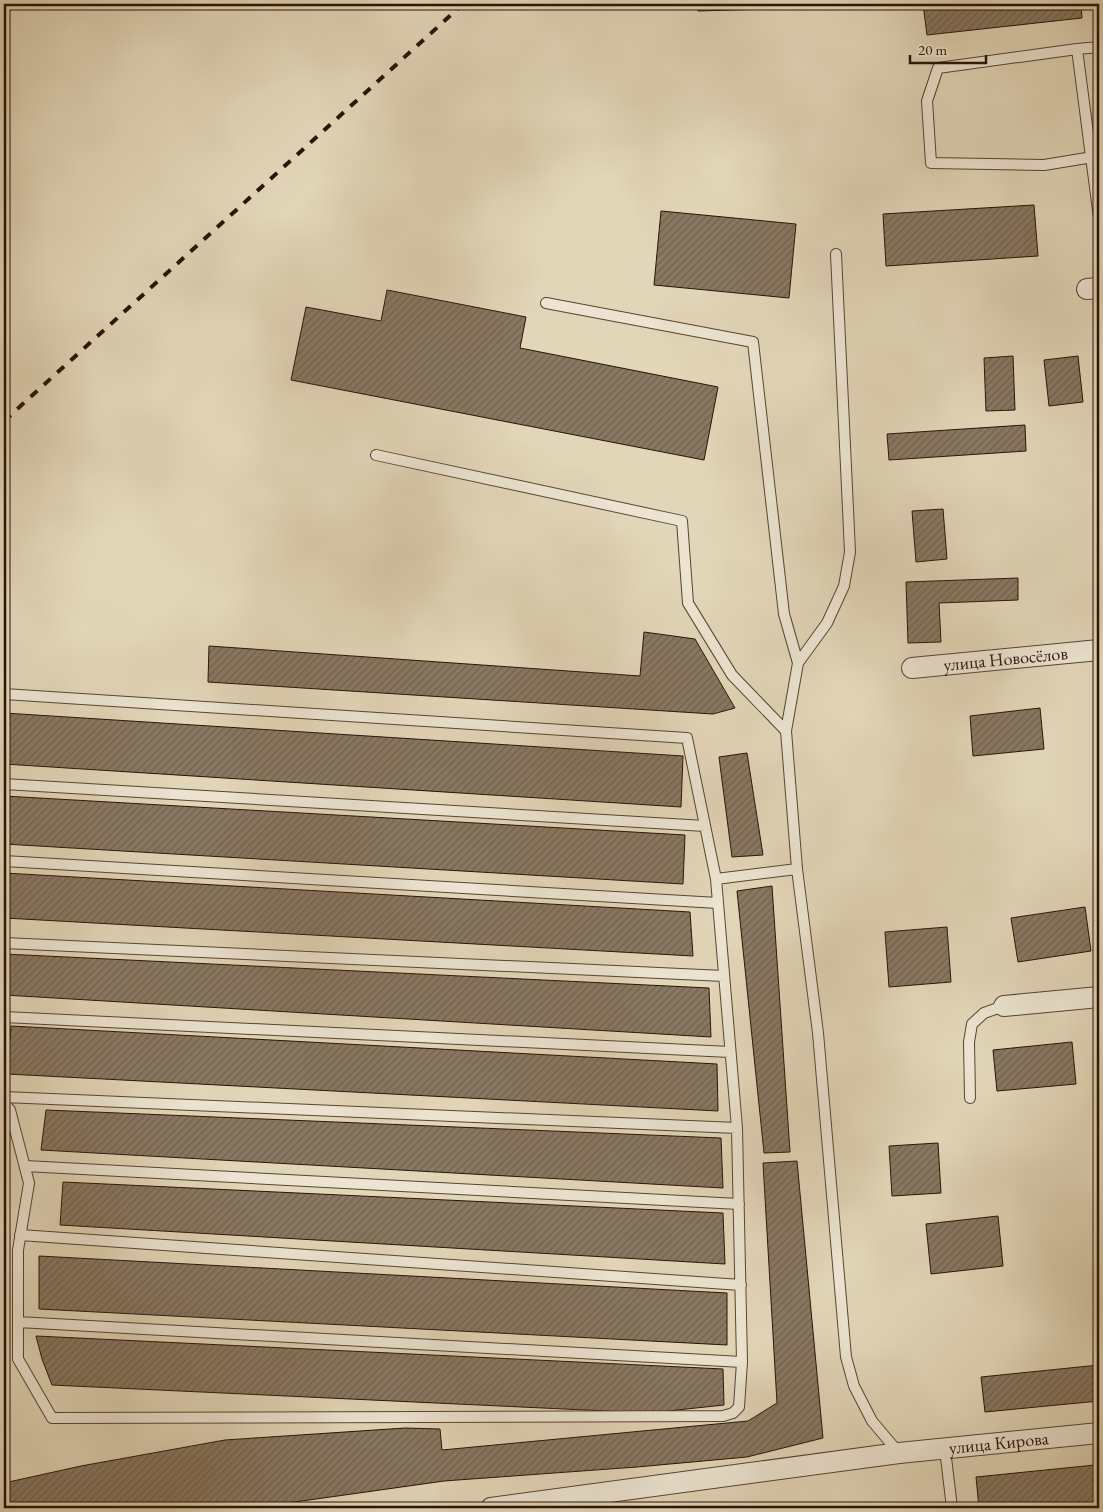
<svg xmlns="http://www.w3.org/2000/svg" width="1103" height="1512" font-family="'EB Garamond',serif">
	<defs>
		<pattern id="building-hatch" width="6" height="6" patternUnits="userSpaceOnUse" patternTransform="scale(1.25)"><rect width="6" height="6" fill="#897862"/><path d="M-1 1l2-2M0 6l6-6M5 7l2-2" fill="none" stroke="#70614f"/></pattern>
	</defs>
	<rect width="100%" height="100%" fill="#e2d6b8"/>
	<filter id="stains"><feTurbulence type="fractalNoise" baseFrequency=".004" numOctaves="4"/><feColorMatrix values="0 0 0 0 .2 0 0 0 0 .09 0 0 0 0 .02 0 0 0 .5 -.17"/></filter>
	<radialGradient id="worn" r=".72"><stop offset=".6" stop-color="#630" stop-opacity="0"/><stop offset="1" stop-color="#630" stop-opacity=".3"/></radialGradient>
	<path fill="url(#building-hatch)" stroke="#291305" d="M698,4H803V8L698,11Z
		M923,4H1081L1082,18L927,35Z
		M1034,205L1038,256L886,266L883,214Z
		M661,211L796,224L789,298L654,285Z
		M387,290L526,317L520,348L718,387L704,460L291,380L306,307L381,321Z
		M1013,356L1015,410L986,411L984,358Z
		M1078,356L1083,402L1049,406L1044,360Z
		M1025,425L1026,451L889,460L887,434Z
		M943,509L947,559L916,562L912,511Z
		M1018,578V600L939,603L941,642L908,643L906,582Z
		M644,632L695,639L735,708L713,714L208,682L209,646L640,676Z
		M1040,708L1044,749L973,756L970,716Z
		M4,713L683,756L681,807L4,764Z
		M747,753L763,855L732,857L719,757Z
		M4,796L685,835L683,884L4,844Z
		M4,873L690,912L693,956L4,918Z
		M772,886L790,1152L764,1153L737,891Z
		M1085,907L1091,951L1018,962L1011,918Z
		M947,927L951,982L889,987L885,932Z
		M4,954L709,988L711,1037L4,995Z
		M11,1026L717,1064L718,1111L7,1074Z
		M1072,1042L1076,1084L997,1091L993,1050Z
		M46,1110L721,1138L723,1188L41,1150Z
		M938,1143L941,1193L892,1196L889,1146Z
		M797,1161L823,1438L747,1457L637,1467L444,1481L252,1508H4V1483L81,1466L225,1440L405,1428L440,1429L442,1450L748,1421L777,1403L763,1163Z
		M63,1182L723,1213L725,1264L60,1225Z
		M998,1216L1003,1266L931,1274L926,1224Z
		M39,1256L727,1293V1345L39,1309Z
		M36,1336L723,1369L724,1405L649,1413L52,1385L42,1359Z
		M1099,1365V1401L985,1412L981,1377Z
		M1095,1465L1099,1508H979L976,1477Z"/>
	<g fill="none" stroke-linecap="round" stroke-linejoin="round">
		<g stroke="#574432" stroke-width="12">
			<path id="service" d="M1099,47L1077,49L1099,218
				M1077,49L938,68L927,101L931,163L1044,165L1099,156
				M546,303L753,342L784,614L798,663
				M376,455L682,521L688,603L732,675L786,731
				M4,694L687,738L716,879L737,1128L742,1362L739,1407L733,1413L723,1416L52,1418L18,1359V1250L29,1183L10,1110L4,1103
				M4,784L705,826
				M4,861L718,903
				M797,869L786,731L798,663L827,623L844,586L850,552L836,254
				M716,879L797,869L818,1033L846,1357L854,1386L872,1421L899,1453
				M4,943L724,976
				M4,1017L730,1052
				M4,1097L737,1128
				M970,1098L969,1042L972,1024L984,1013L1004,1006
				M25,1166L739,1204
				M20,1235L741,1285
				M18,1322L742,1362
				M945,1449L952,1508"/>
		</g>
		<g stroke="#574432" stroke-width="22">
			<g id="minor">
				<path d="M1087,289L1099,288"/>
				<path id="s1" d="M912,668L1099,650"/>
				<path d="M1004,1006L1099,997"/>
				<path id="s2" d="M491,1508L899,1453L1099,1433"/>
			</g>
		</g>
		<use href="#service" stroke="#ece4d1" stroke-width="10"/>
		<use href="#minor" stroke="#ece4d1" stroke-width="20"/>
		<path stroke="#291305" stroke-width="4" stroke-dasharray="9 9" stroke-linecap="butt" d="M4,421L463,4"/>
	</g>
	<g text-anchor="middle" stroke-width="4" stroke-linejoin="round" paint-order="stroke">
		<g font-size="18" fill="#291305" stroke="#ece4d1">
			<text dy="6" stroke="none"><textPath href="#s1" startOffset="94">улица Новосёлов</textPath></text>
			<text dy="6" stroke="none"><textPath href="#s2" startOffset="512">улица Кирова</textPath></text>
		</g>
	</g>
	<rect width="1103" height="1512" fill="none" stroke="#e2d6b8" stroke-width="20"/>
	<rect x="5" y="5" width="1093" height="1502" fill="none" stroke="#291305" stroke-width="2.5"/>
	<rect x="10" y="10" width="1083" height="1492" fill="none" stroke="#291305"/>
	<path d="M910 55v8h76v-8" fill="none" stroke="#291305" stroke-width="2.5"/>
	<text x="918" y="55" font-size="15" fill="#291305" stroke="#ece4d1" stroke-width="4" paint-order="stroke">20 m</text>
	<rect width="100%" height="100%" filter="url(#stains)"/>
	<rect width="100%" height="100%" fill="url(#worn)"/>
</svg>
